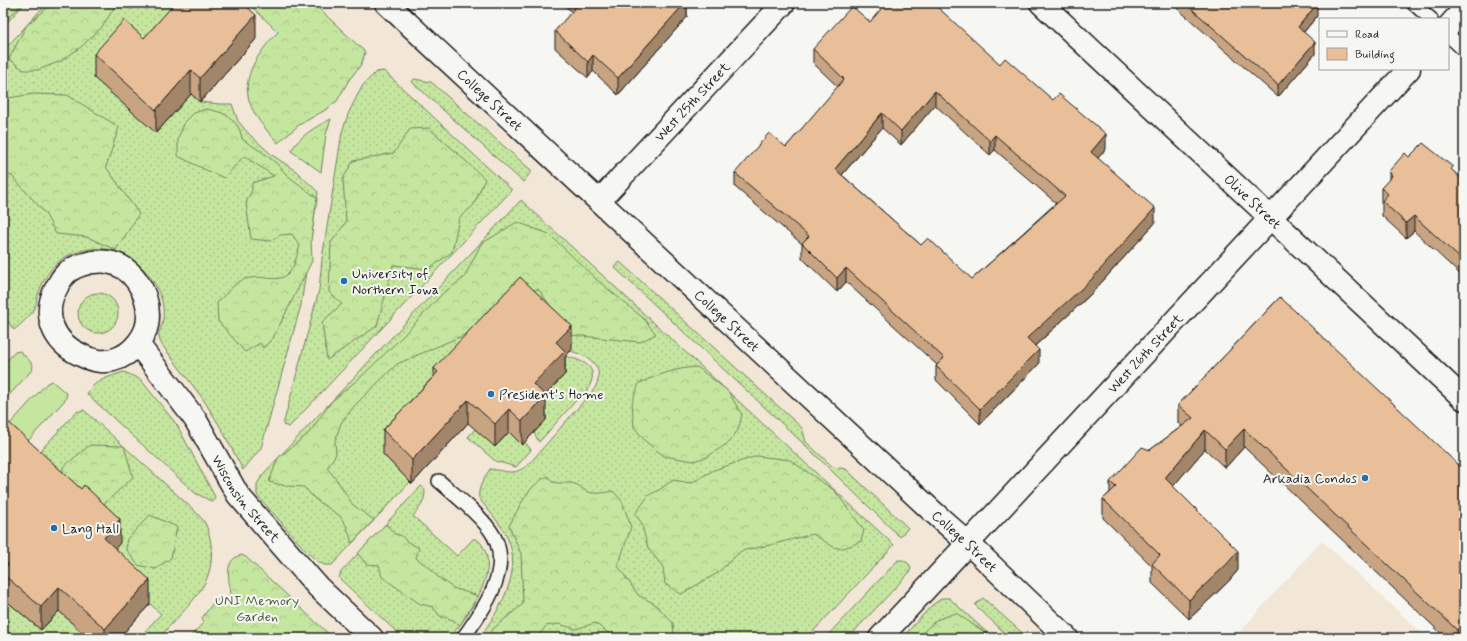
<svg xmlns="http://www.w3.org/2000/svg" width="1467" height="641" font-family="Mynerve,sans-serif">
	<defs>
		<pattern id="grass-dots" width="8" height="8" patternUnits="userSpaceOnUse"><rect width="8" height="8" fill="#c5e69f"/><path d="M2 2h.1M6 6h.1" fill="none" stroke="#a9c588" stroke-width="1.8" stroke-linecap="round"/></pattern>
		<pattern id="forest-crowns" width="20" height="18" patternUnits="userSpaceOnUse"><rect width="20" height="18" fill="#c5e69f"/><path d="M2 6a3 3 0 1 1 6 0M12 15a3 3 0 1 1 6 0" fill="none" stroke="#a9c588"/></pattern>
	</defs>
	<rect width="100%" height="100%" fill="#f6f6f2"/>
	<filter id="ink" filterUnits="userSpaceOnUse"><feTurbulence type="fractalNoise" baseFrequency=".025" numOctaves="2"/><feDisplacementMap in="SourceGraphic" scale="8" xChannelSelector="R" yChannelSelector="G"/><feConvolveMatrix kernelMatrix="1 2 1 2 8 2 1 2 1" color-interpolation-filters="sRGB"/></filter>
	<g filter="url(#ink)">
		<path fill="#f2e6d7" d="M3,3H381L969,544L1047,638H3Z
			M1322,541L1427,638H1234Z"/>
		<path fill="url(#grass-dots)" stroke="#70815e" d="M3,3H25L3,27Z
			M47,3H196L191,94L200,102L220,104H232L238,121L249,134L272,155L296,171L318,192L301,305L261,448L243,470L221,428L203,399L162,345C161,343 159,339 159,337C158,333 161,328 162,325C164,315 164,305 160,295C147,262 113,239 78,252C70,254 62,258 56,264C48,272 41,284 38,295C36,299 37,304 35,307C31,316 21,324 14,330L3,316V51Z
			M384,71L512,190L289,427L283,425L319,290L322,259L342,132L349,112L356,98L363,85L376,72Z
			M414,79L431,82L532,171L523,182L412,82Z
			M521,200L894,545L807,638H479C499,611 524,572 507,537C500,522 488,511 479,498C477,488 485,477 490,469C509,471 514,477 530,463L595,388C606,366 589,356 570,351L383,454L410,482L332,565H324L317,561L305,550L257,495V484L264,473Z
			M620,262L802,428L806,442L833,467L846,469L908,528L900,537L806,446L614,267Z
			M78 313a20 20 0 1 1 40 0a20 20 0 1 1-40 0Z
			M565,356C593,363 601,372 582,398L580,396L539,442L534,433L533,408L556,366Z
			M124,372L131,375L141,380L177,425L215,497L214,500L213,502L195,493L87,394C92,381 111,376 124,372Z
			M84,410L195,511C198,515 202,518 205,523C214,542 214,568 203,586C192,605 173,621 159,638H155L145,631L161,614L150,604L98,567L120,542L29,463L76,412Z
			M475,429L509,432L522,445L525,442L531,450L516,467L495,461L468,437Z
			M421,486L425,489C425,503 421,506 413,516L457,556L473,539H477C506,566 468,615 450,638H403L339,578L341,572Z
			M898,560H903L909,564L911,568L909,573L848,638H825Z
			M3,598L41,630L69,600L63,614L88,638H3Z
			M942,598H949L993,638H902L931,606Z
			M983,598L1028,638H1010L975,605Z"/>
		<path fill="url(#forest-crowns)" stroke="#70815e" d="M3,3H23L3,23Z
			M53,3H139L133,9L116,5L102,27L81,47L61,61L38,70H24L9,59L26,26Z
			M248,3H313L365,52L363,60L360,66L349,80L337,101L327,109L299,125L278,143C248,111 234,87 264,48C268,42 273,37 278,32Z
			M34,94L67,95L119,127L106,167L139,214L116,250L87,237L56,234L45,213L12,176L3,173V109L8,98Z
			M206,109C211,110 217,111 222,113C233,118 241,128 242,139L262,152L276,163L287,175L317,198L311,240L312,261L273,338L263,348L260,343L245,352L218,321L217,303C224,296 236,281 245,279C253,277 260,277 267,278C293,282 293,266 300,246L292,234L280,235L270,241L251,239L246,203L252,190V183L274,176L244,156L224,178L208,171L178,156V138L185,122L194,113Z
			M331,119L326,134L321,172L291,151C299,136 317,126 331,119Z
			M429,128L455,151L485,179L473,206L459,218L452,252L429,269L393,265L377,326L327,360L322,322L342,304L329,292L331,243L346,222L343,179L353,161L394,153L410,129Z
			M517,222L549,234L597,280L643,318L656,334L640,342L572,335L538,289L514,295L473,331L397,364L355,405L341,423L335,441L336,454L327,468L337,480L353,505L374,520L352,543L347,527L340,516L315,499L304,487L286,486L269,482L278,458L309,433L332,401L362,376L403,336L443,293L464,278L481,244Z
			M697,367L728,391L742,415L738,430L728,443L707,457L693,461L664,456L645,441L634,427L632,403L639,383C659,375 676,368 697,367Z
			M90,445L124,446L133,477L104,504L89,508L63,473V467Z
			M757,456L790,460L835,491L864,530L861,541C834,554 837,548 813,534L770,545L741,551L716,574L681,594L665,584L663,567L648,548L641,522L635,514L649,495L659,490L673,480L691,483L714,470Z
			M548,476C550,487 567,481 575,484C583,487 583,492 594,493C600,494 607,492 613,491L622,501L631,527L618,566L638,595L655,604L673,623L674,635L668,638H615L595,623L576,629L559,624L546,626L537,638H485L494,628L523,604L521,554L509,526C520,507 527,486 548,476Z
			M150,515L177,527L171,558L156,569L138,565L126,549L127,539Z
			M386,524L395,534L402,536L406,541L419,548L416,558L430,568L438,577L453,588L478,596L460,625L453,620L440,616L433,607L420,604L382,577L379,565L366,564L360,556L357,554Z
			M241,555L246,557L333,638H189L203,623L202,618L215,600L226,599L231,594C229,580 223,560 241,555Z
			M956,613L993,638H917L936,620Z"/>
		<path fill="#c5e69f" stroke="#70815e" d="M20,351L29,360L33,366L32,370L3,402V365L15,352Z
			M52,381L67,394L65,400L28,441L9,425L47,383Z"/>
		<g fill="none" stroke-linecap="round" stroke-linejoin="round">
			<g stroke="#1c1c1c" stroke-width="16">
				<path id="service" d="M1413,3L1431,19
					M1448,35L1464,50
					M439,481C456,496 477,512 490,530C516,565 484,609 463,638"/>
			</g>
			<g stroke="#1c1c1c" stroke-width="25">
				<g id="minor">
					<path id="s1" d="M1041,3L1464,399"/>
					<path d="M1448,27L1464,9"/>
					<path id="s2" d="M599,201L784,3"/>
					<path d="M92,262C97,262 102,261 107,262C132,265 148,292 148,315C149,335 132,355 113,360C103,363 90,360 81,355C52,342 41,313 58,285C61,279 66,272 72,269C78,265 85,264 92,262Z"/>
					<path id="s3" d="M138,344L195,419L238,495L318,587L372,638"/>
					<path id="s4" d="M880,638L1409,69"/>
				</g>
			</g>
			<g stroke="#1c1c1c" stroke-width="25">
				<g id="tertiary">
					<path id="s5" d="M386,3L931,510L969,544L1067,638"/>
				</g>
			</g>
			<use href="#service" stroke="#f6f6f2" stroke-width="13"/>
			<use href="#minor" stroke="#f6f6f2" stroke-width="22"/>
			<use href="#tertiary" stroke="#f6f6f2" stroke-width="22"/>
		</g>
		<path fill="#c8a483" stroke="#1c1c1c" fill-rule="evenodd" d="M519,3H525L522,6Z
			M562,3H687V17L618,95L593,71L588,78L555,48V31L572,12Z
			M1171,3H1275L1280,7L1317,16L1304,32L1315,54L1278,97Z
			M870,22L1000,64L1106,149L1098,158L1155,223L1091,294L1035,346L1039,364L980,424L936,380V366L937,365L846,282L837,292L802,258V244L735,187V173L786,147L838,87L813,63V49ZM935,105L990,155L995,150L1056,203L972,279L921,245L842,175L882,128L901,145Z
			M144,38L256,39L200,102L191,94L156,133L94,78V54Z
			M1389,171H1453L1464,181V278L1414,231L1406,238L1382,216V204L1381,203V188L1389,180Z
			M1280,297L1464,638H1446L1244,447L1225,468L1205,449L1173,486L1238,570L1228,582L1189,619L1152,583V566L1103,518V499L1110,492V482L1150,450L1182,426L1178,423V405Z
			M572,349L565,357V374L545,395L546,420L522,445L509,432L495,447L468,423L412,484L383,454V430L434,376V368Z
			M3,417L120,543L115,548L150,604L119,638H88L59,611L41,630L3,598Z"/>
		<path fill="#a2866a" stroke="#1c1c1c" d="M522,3H525L522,6Z
			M685,3H687V17L618,95V78Z
			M1317,4V16L1298,39V27Z
			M256,15V39L200,102V78Z
			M1315,42V54L1278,97V85Z
			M593,55V71L588,78V62Z
			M191,70V94L156,133V110Z
			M935,91V105L901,145V131Z
			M882,113V128L835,183V169Z
			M1106,134V149L1091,166V152Z
			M995,135V150L990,155V141Z
			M1155,208V223L1091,294L1027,353V338Z
			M1414,216V231L1406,238V223Z
			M846,268V282L837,292V278Z
			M572,326V349L565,357V374L533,408V384L556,342Z
			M1039,350V364L980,424V409Z
			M546,396V420L522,445V421Z
			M468,400V423L412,484V460Z
			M509,409V432L495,447V424Z
			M1244,429V447L1225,468V449Z
			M1205,430V449L1165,496V478Z
			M120,519V543L104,561V538Z
			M1238,551V570L1228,582L1189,619V600Z
			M150,580V604L119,638H105V629Z
			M59,587V611L41,630V607Z
			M1464,622V638H1457V630Z"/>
		<path fill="#e8bf98" stroke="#1c1c1c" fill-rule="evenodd" d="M175,3H243L256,15L200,78L191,70L156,110L94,54L124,20L144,38Z
			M579,3H685L618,78L593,55L588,62L555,31Z
			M886,3H933L1000,64L1005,58L1053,100L1059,94L1106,134L1091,152L1155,208L1091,280L1027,338L1039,350L980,409L936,366L944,358L846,268L837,278L802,243L809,236L735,173L769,133L786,147L844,79L813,49L852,6L870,22ZM935,91L990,141L995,135L1065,196L972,279L928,238L921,245L835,169L882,113L901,131Z
			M1185,3H1275L1280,7L1284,3H1315L1317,4L1298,27L1315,42L1278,85Z
			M1423,143L1453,167L1451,169L1464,181V262L1414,216L1406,223L1382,201L1388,194L1381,188L1392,176L1389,171L1405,153L1409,157Z
			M520,277L572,326L556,342L565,351L533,384L546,396L522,421L509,409L495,424L468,400L412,460L383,430L438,372L434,368Z
			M1280,297L1464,470V622L1457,630L1244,429L1225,449L1205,430L1165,478L1238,551L1228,563L1189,600L1152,564L1160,555L1103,499L1116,487L1110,482L1142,447L1150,450L1193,418L1178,405Z
			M3,417L81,489L84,485L120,519L104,538L150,580L105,629L59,587L41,607L3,574V571L8,564L3,560Z"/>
	</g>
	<g fill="#1f6fb2" stroke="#f6f6f2" stroke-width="1.5">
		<circle cx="344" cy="281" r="4"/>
		<circle cx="491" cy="394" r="4"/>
		<circle cx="1365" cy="478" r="4"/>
		<circle cx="54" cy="528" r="4"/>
	</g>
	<g text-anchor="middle" stroke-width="4" stroke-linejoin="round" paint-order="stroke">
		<g font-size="14" fill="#1c1c1c" stroke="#f6f6f2">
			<text dy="5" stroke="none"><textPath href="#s5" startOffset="142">College Street</textPath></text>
			<text dy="5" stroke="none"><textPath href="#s2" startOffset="136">West 25th Street</textPath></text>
			<text dy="5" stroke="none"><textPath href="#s1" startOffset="290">Olive Street</textPath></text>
			<text dy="5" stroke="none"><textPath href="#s5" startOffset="466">College Street</textPath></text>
			<text dy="5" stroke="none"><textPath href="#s4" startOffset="389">West 26th Street</textPath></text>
			<text dy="5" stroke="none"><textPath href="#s3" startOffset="189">Wisconsin Street</textPath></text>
			<text dy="5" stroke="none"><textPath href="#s5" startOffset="790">College Street</textPath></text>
		</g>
		<g font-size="14" fill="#1c1c1c" stroke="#f6f6f2" text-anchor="start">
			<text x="352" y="278">University of<tspan x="352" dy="16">Northern Iowa</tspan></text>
			<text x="499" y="399">President's Home</text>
			<text x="1357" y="483" text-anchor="end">Arkadia Condos</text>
			<text x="62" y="533">Lang Hall</text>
		</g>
		<g font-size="14" fill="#4f5943" stroke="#f6f6f2">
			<text x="257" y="605">UNI Memory<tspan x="257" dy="16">Garden</tspan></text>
		</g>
	</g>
	<rect width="1467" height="641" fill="none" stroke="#f6f6f2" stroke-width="16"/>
	<rect x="8" y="8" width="1451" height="625" fill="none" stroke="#1c1c1c" stroke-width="1.5" filter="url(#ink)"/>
	<rect x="1319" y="18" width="130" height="52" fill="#f6f6f2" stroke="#9f9f9c"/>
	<rect x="1327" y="31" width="20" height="6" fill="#f6f6f2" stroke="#9f9f9c"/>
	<text x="1355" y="38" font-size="12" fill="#1c1c1c">Road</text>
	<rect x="1327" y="48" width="20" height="12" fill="#e8bf98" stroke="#9f9f9c"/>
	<text x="1355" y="58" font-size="12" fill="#1c1c1c">Building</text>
</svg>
